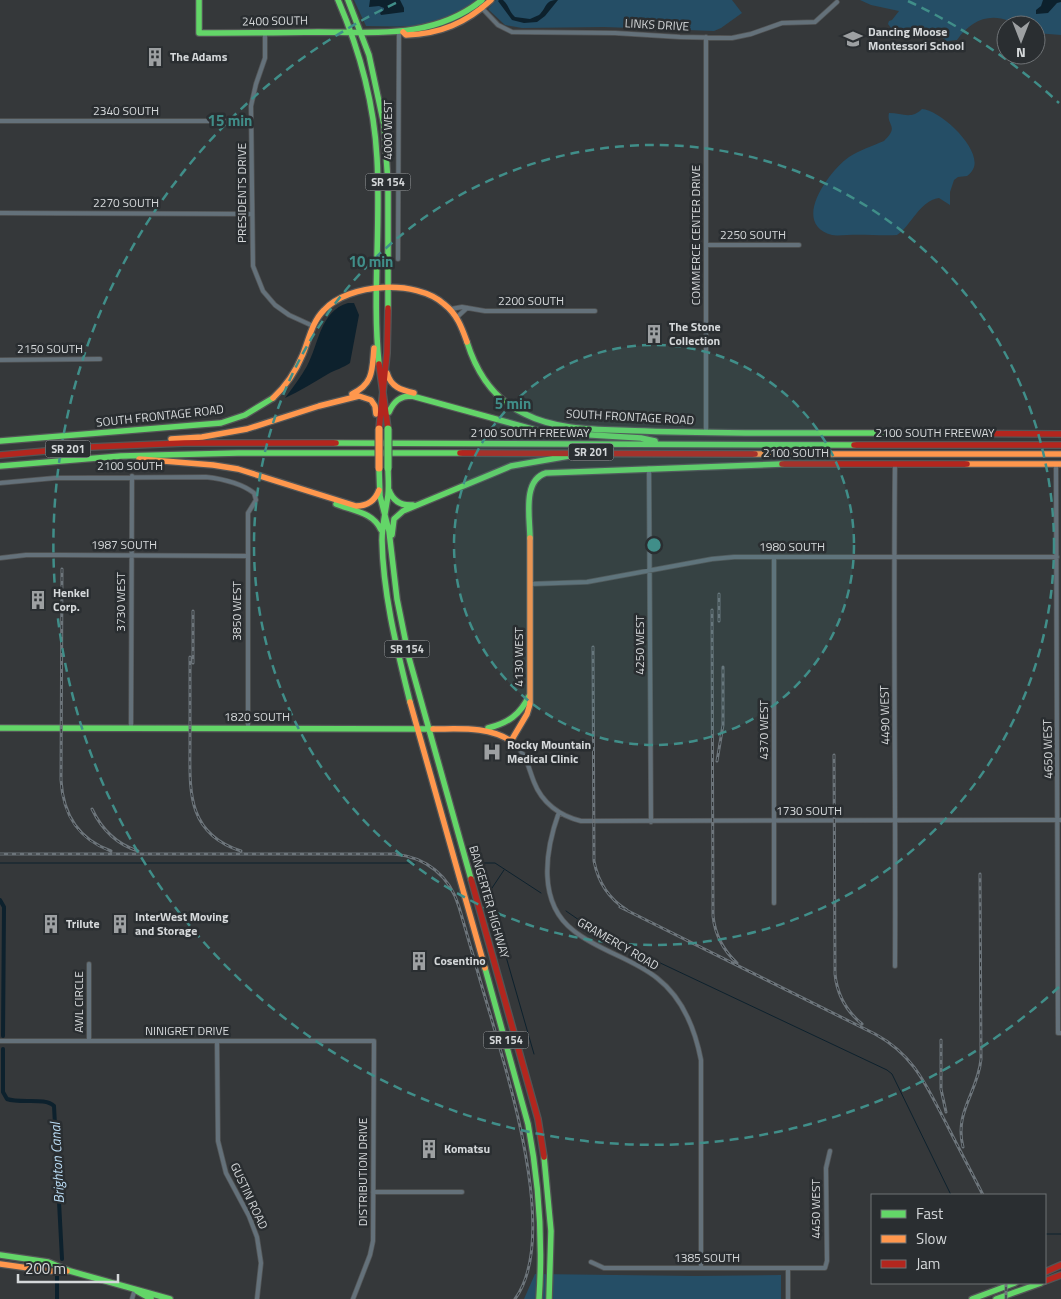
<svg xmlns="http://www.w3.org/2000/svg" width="1061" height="1299" font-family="'Titillium Web',sans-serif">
	<rect width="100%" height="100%" fill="#35383a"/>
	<path fill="#254e66" d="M354,0H476C466,11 430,24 414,26C398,27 382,26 366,26Z
		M496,0H732L742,13L721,28L714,31L604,27L522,28L505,25L488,9Z
		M860,0H1061V35L1036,33V25H1011L1009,21C988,12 969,22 957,40L947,41L939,36L902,37L891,28L888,24L889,21L892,20L899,11L871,5Z
		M922,109C940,110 980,147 974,167C973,170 970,174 967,176L958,177L954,180L950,192V205L939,198C919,201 912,225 897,235C881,236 864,234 847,235C842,235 837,236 832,235C790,224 829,171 849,157C860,150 872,146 884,141C900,126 886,125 889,113C902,113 911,120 922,109Z
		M535,1274L695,1276L781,1275V1299H524Z"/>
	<path fill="#0d212d" d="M370,0H400L404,8V12L381,15L380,13L384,10V8L379,6L369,7Z
		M499,0H503C509,5 509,12 515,17L530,19L539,15C547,8 544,0 558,0L545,16L537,22L524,23L512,20L498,1Z
		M1043,0H1061V2L1057,3L1048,13L1036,14V10L1041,6Z
		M348,303H354L359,315L350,363C343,368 335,370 328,374C314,382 300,391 285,398C293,387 301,377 307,366C319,344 320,311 348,303Z"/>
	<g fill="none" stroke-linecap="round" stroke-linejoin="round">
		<path stroke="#0d212d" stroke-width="1" d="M0,863H415
			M478,863H495L541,893
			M504,870L488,894L534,1054
			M566,911L592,929L654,960L887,1070L892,1074L951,1195
			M1045,1234H1061"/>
		<path stroke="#0d212d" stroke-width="4" d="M0,900L4,907L3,1036
			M3,1049V1092L7,1099C21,1104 45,1097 54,1106L62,1259
			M57,1299V1276"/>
		<g stroke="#535556" stroke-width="5.5">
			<path id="street" d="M481,7L498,25L512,32L615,33L680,37L732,38L751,34L782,23L815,22L837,2
				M265,32V58L256,84L251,106L253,266L263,291L275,305L289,315L313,326
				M706,37V432
				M0,121H251
				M0,213L252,214
				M706,245H799
				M398,259L399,32
				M451,309L462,307L485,311H595
				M456,318L467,308
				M0,360L100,359
				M895,464C893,631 896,799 895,966
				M1056,464L1058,1033H1061
				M649,468L651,822
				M0,483L55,478L206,477C223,479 241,483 254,493L256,500L248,513V729
				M774,557V903
				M0,558L26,555H60L248,556
				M530,584L587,582L712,559L734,557H1057
				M131,728L132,476
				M511,741C527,754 527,764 534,782C542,803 560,816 581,821L1061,820
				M559,812C545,851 537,903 574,931C599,951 632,958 657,978C683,998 695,1029 701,1060V1268
				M89,964V1041
				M0,1041H374L373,1241L370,1255L353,1299
				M217,1041L218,1141L226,1173L249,1216L257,1237L261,1263L257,1299
				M373,1192H462
				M591,1262L604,1268H825L827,1261L826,1168L830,1151
				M132,1299L135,1289
				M788,1299V1268"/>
		</g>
		<g stroke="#535556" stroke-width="8">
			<path id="fast" d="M199,0V33C239,33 278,33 318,32C375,32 434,39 482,0
				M338,0C360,51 374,103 377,158C381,227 372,296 379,364
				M348,0L369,55L384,125L388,183V308
				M467,342C477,374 494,400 525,414C560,432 605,429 644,431C726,434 807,433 888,433
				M389,412C394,401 400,396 412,396L543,432L641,438L655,441
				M0,441L221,423L245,415L273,398
				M336,443L854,445
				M0,466L121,456L238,453H460
				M379,468L380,496L389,531L397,599L409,658L471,879
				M388,468C388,477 389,486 388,495C386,510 382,525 382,540C383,595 397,649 410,702
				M389,490C393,501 401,506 413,505
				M336,504C353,511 373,512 381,530
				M392,535L394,519L403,511L511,466L569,456
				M530,538C530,518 522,480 546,473L782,464
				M0,728L433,729
				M488,728C508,723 520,715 529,696
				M485,968L528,1124C539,1182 543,1240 539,1299
				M544,1157L551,1231L549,1299
				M0,1255L48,1262L70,1271L170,1299
				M137,1291L151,1299
				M972,1299L1015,1283
				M996,1299L1041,1283"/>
		</g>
		<g stroke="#535556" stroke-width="8">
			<path id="slow" d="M403,32L406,35C440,34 466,23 491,0
				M387,373C391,387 401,390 414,393
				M352,394C374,384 372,369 374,348
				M273,398C286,386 296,371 303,354C309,339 312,322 324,310C349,283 416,279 444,304C457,314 462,328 467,342
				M171,439L202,437L247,429L319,406L359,396L371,400L375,406L376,414
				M755,454H1061
				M139,459L213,465L238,469L356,506C368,506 375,501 379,490
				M967,464H1061
				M410,702L485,968
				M433,729C460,729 488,726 511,741L527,714L530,704V538
				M0,1264L50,1271H67"/>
		</g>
		<g stroke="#535556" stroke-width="8">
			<path id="jam" d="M379,364L388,429
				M379,429L387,353L388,308
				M888,433L1061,434
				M854,445H1061
				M460,453L755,454
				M0,455L91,447L184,443H336
				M782,464H967
				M471,879L538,1119L544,1157
				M1045,1272L1061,1265
				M1045,1281L1061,1275"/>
		</g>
		<use href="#street" stroke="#64717a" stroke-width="4"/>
		<use href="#fast" stroke="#63d668" stroke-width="5.5"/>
		<use href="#slow" stroke="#ff974d" stroke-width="5.5"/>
		<use href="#jam" stroke="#b3261e" stroke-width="5.5"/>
		<g stroke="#6d757b" stroke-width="3">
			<path id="rail" d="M62,569L61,780C63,815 78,839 111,851
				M719,594V621
				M712,610L713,916C715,935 723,950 737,963
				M593,647L594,861C598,882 609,899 627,910
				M190,657C190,685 190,713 190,741C190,788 185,833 241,851
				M193,663V611
				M834,755L835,974C837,994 846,1011 862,1024
				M717,761L723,725V667
				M92,809C102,830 116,844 138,851
				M0,854H394C426,857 450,876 459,907C470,944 480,981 491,1017C510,1084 559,1239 515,1299
				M620,907L875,1034C914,1055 926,1085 946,1123C958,1147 971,1171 983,1195
				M941,1040V1089L946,1112
				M963,1147C954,1112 978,1092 981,1059L980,874
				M1006,1299V1283"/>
		</g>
		<use href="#rail" stroke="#2a2e31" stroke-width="1" stroke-dasharray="4" stroke-linecap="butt"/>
		<g stroke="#535556" stroke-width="9" stroke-linecap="butt">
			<path id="fast-bridge" d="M388,429V468"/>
		</g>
		<g stroke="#535556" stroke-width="9" stroke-linecap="butt">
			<path id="slow-bridge" d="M379,429V468"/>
		</g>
		<use href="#fast-bridge" stroke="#63d668" stroke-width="7"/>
		<use href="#slow-bridge" stroke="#ff974d" stroke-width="7"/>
	</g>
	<circle cx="654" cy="545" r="200" fill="#408e89" fill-opacity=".12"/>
	<g fill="none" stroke="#408e89" stroke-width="2.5" stroke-dasharray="9 6">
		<circle cx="654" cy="545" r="200"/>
		<circle cx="654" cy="545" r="400"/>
		<path d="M1059 987A600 600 0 1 1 400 1M908 1A600 600 0 0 1 1059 103"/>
	</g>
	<defs>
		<g id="school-bare" transform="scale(1.5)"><path d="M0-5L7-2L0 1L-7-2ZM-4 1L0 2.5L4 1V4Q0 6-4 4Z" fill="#9da0a2" stroke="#2a2e31" stroke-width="2.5" paint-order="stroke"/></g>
		<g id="building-bare" transform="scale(1.5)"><path d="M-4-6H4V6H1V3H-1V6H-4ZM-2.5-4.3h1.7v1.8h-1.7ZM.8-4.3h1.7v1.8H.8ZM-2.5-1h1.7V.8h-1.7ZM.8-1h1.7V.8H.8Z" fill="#9da0a2" stroke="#2a2e31" stroke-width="2.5" paint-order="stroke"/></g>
		<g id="hospital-bare" transform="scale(1.5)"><path d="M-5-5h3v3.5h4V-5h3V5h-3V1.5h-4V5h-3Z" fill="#9da0a2" stroke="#2a2e31" stroke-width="2.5" paint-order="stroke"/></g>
	</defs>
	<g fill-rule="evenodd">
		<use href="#school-bare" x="853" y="39"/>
		<use href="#building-bare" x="155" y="57"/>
		<use href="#building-bare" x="654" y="334"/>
		<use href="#building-bare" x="38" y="600"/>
		<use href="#hospital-bare" x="492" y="752"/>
		<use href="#building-bare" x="51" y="924"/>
		<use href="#building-bare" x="120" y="924"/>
		<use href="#building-bare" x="419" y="961"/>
		<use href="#building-bare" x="429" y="1149"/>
	</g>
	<g text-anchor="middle" stroke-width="5" stroke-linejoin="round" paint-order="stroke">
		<g fill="#2a2e31" stroke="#a2a5a7" stroke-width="1">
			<rect x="365.5" y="173.5" width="45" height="17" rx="4"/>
			<rect x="45.5" y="440.5" width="45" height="17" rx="4"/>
			<rect x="568.5" y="443.5" width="45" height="17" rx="4"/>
			<rect x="384.5" y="640.5" width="45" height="17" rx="4"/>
			<rect x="483.5" y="1031.5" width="45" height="17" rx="4"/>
		</g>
		<g font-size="11" font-weight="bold" fill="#d5d8da">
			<text x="388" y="186">SR 154</text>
			<text x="68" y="453">SR 201</text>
			<text x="591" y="456">SR 201</text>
			<text x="407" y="653">SR 154</text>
			<text x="506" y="1044">SR 154</text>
		</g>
		<g font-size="12" fill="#d5d8da" stroke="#2a2e31">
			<text transform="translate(275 21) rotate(-1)" y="4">2400 SOUTH</text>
			<text transform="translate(657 25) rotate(3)" y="4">LINKS DRIVE</text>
			<text x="126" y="115">2340 SOUTH</text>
			<text transform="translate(388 130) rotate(-90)" y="4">4000 WEST</text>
			<text transform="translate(242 193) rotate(-90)" y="4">PRESIDENTS DRIVE</text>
			<text x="126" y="207">2270 SOUTH</text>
			<text transform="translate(696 235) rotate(-90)" y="4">COMMERCE CENTER DRIVE</text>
			<text x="753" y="239">2250 SOUTH</text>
			<text x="531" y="305">2200 SOUTH</text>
			<text x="50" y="353">2150 SOUTH</text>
			<text transform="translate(160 416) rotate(-6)" y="4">SOUTH FRONTAGE ROAD</text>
			<text transform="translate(630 417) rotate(3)" y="4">SOUTH FRONTAGE ROAD</text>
			<text x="530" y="437">2100 SOUTH FREEWAY</text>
			<text x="935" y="437">2100 SOUTH FREEWAY</text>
			<text x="796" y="457">2100 SOUTH</text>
			<text x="130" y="470">2100 SOUTH</text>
			<text x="124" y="549">1987 SOUTH</text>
			<text x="792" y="551">1980 SOUTH</text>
			<text transform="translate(121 602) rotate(-90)" y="4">3730 WEST</text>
			<text transform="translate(237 611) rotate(-90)" y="4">3850 WEST</text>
			<text transform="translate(640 645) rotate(-90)" y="4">4250 WEST</text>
			<text transform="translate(519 657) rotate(-90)" y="4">4130 WEST</text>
			<text transform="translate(885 715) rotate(-91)" y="4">4490 WEST</text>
			<text x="257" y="721">1820 SOUTH</text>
			<text transform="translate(764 730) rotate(-90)" y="4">4370 WEST</text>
			<text transform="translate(1048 749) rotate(-91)" y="4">4650 WEST</text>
			<text x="809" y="815">1730 SOUTH</text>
			<text transform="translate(489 902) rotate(74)" y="4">BANGERTER HIGHWAY</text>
			<text transform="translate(618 944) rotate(30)" y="4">GRAMERCY ROAD</text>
			<text transform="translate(79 1002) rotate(-90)" y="4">AWL CIRCLE</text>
			<text x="187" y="1035">NINIGRET DRIVE</text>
			<text transform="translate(363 1172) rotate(-90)" y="4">DISTRIBUTION DRIVE</text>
			<text transform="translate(249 1196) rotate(65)" y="4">GUSTIN ROAD</text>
			<text transform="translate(816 1209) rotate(-90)" y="4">4450 WEST</text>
			<text x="707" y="1262">1385 SOUTH</text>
		</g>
		<g font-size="12" font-weight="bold" fill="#d5d8da" stroke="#2a2e31" text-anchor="start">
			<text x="868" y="36">Dancing Moose<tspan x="868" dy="14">Montessori School</tspan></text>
			<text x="170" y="61">The Adams</text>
			<text x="669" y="331">The Stone<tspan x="669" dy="14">Collection</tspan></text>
			<text x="53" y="597">Henkel<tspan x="53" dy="14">Corp.</tspan></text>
			<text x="507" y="749">Rocky Mountain<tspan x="507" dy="14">Medical Clinic</tspan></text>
			<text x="135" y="921">InterWest Moving<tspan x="135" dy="14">and Storage</tspan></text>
			<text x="66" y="928">Trilute</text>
			<text x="434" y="965">Cosentino</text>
			<text x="444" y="1153">Komatsu</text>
		</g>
		<g font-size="14" font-style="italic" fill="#bbddf6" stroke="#2a2e31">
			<text transform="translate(57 1163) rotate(-93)" y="5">Brighton Canal</text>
		</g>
	</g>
	<circle cx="654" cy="545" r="8" fill="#408e89" stroke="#2a2e31" stroke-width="2.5"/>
	<g font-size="15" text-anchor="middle" font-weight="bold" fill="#408e89" stroke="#2a2e31" stroke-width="5" stroke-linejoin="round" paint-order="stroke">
		<text x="230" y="126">15 min</text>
		<text x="371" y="267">10 min</text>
		<text x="513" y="409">5 min</text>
	</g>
	<rect x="871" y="1194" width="175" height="90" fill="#2a2e31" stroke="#6e7275"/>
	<rect x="881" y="1210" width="25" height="8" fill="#63d668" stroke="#6e7275"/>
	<text x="916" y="1219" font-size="15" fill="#d5d8da">Fast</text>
	<rect x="881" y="1235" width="25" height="8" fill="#ff974d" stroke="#6e7275"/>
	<text x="916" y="1244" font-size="15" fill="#d5d8da">Slow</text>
	<rect x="881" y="1260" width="25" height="8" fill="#b3261e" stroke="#6e7275"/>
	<text x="916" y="1269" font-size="15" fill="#d5d8da">Jam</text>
	<g transform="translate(1021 40) rotate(180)"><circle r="24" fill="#2a2e31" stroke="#6e7275"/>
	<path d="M0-4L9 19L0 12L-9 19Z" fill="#9da0a2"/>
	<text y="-8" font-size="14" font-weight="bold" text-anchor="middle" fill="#d5d8da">N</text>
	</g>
	<path d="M18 1274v8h100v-8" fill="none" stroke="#d5d8da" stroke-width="2.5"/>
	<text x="25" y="1274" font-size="15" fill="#d5d8da" stroke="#2a2e31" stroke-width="4" paint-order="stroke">200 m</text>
</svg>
